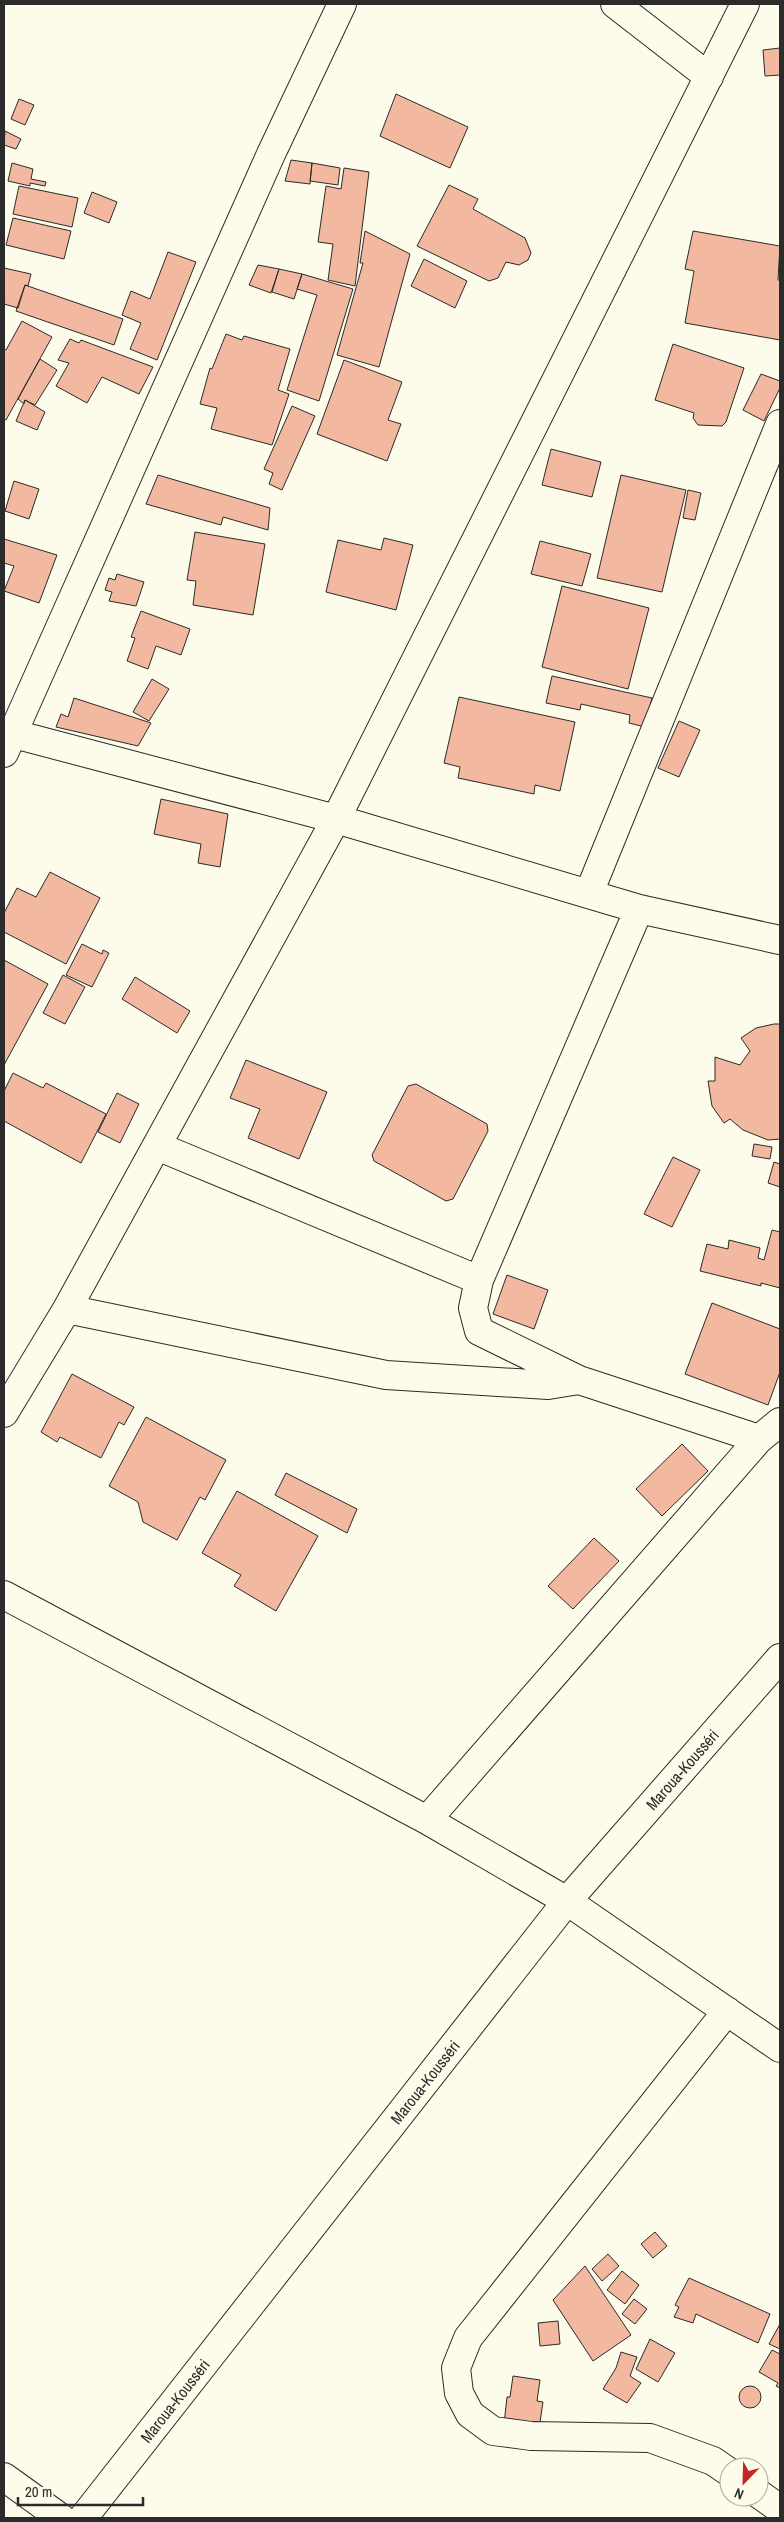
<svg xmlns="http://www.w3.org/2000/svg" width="784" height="2522" font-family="'Archivo Narrow',sans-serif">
	<rect width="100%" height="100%" fill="#fdfbea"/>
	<path fill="#f2b8a0" stroke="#2b2b2b" d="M780,48V75L765,76L763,50Z
		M396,94L468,127L450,168L380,136Z
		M19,99L34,105L25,125L11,119Z
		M5,131L21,139L16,149L4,145Z
		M291,160L312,163L310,184L285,181Z
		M12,163L33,169L31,179L46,182L45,186L30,183V186L8,181Z
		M312,163L340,168L338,185L310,181Z
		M344,168L369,172L355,286L328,280L333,244L318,242L326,186L341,189Z
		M449,185L478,199L473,209L525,238L531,253L528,260L519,265L506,262L498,278L489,281L417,246Z
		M19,186L78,198L72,227L13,214Z
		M92,192L117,202L109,223L84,213Z
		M13,218L71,231L64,259L6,245Z
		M365,231L410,254L379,367L337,355L363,263H360Z
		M693,231L780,246L778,280H780V340L685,323L694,271L685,269Z
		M168,252L196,262L157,360L130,349L141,323L122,315L131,291L150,299Z
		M424,259L467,281L455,308L411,286Z
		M258,265L279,269L271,293L249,285Z
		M4,268L31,274L28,286L25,285L18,308L4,304Z
		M279,269L302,274L294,299L272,292Z
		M302,274L353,289L319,401L287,390L317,295L297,289Z
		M25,285L123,319L114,345L16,311Z
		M22,321L52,337L6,420L4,419V349L6,350Z
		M226,334L242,340L244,336L290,349L278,390L289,394L272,445L211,429L217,408L200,404L210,368L212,369Z
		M70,339L79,343L81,340L153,367L139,394L102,377L87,403L56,386L69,363L58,360Z
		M673,344L744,368L726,422L722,426L698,425L693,418L694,413L655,400Z
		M40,359L57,370L35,405L25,400L24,404L18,399Z
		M344,360L402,382L388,420L401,424L387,461L317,434Z
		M761,374L780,381V388L764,421L743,410Z
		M25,400L45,412L37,430L16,421Z
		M292,406L315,416L282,490L269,484L273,473L264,469Z
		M551,449L601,462L592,497L542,485Z
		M158,475L270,508L268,530L223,517L221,525L146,504Z
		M621,475L686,490L662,592L597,578Z
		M14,481L39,489L29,519L5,511Z
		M688,490L701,493L695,520L683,518Z
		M195,532L265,544L253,615L193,605L196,581L187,580Z
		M384,538L413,545L396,610L326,592L338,540L381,550Z
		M4,539L57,555L39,603L4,591L14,566L4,563Z
		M540,541L591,554L582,586L531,574Z
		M117,574L144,582L136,606L109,601L112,592L105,590L109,578L115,580Z
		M562,586L649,608L628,689L542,667Z
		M141,611L190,629L181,655L156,646L148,669L127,661L135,638L131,637Z
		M552,676L652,698L645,727L629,723L630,715L581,704L580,710L546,703Z
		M152,679L169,689L149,721L133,712Z
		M459,697L575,722L560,791L535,785L534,794L458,778L460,767L444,763Z
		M74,698L148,722L151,723L138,746L56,727L61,714L68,717Z
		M679,721L700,730L679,777L658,768Z
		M161,799L228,814L220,867L198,863L201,844L154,834Z
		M50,872L100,898L66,964L4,932V913L17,888L36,897Z
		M82,944L102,954L103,950L109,953L92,987L66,975Z
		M4,960L48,984L4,1065Z
		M63,975L85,987L65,1024L43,1013Z
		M135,977L190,1011L177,1033L122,999Z
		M774,1024H780V1139L768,1140L743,1130L730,1119L724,1123L712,1106L708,1081H715V1057L740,1065L750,1051L741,1038L756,1028Z
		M246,1060L327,1092L299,1159L248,1138L260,1109L230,1098Z
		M13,1073L43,1088L46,1083L106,1114L81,1163L4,1121V1091Z
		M416,1084L487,1124L488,1131L453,1199L446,1201L374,1161L372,1155L408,1086Z
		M117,1093L139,1104L120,1143L98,1132Z
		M754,1144L772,1147L770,1159L752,1156Z
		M673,1157L700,1170L672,1227L644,1214Z
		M774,1162L780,1164V1187L768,1183Z
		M772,1230L780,1232V1288L761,1283V1286L700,1271L707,1244L728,1249L729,1240L760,1248L758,1258L764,1260Z
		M507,1275L548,1290L534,1329L493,1314Z
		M712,1303L780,1329V1372L768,1405L685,1374Z
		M72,1374L134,1407L124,1425L119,1422L101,1458L60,1437L57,1442L41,1432Z
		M146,1417L226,1460L205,1500L200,1497L177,1540L143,1522L138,1502L109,1486Z
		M682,1444L708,1471L662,1516L636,1489Z
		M286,1473L357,1509L347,1533L275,1495Z
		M237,1491L318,1536L276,1611L234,1586L241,1575L202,1553Z
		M594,1538L619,1561L573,1609L548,1586Z
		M655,2232L667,2246L653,2258L641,2244Z
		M608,2254L619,2266L602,2281L592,2269Z
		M585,2266L631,2335L593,2361L553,2300Z
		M622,2271L639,2285L625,2304L607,2290Z
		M689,2278L770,2314L758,2343L696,2314L693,2323L674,2317L679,2307L675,2305Z
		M634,2299L647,2309L635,2324L622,2314Z
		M558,2321L560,2344L540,2346L538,2323Z
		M780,2324V2349L769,2344Z
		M650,2339L675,2353L658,2382L636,2369Z
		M772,2350L780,2354V2388L776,2386L778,2383L759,2372Z
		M621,2352L637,2357L630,2376L641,2383L627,2403L603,2389L616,2368Z
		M513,2376L540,2380L537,2401L543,2402L539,2429L504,2424L507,2397H510Z
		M739 2397a11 11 0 1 1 22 0a11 11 0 1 1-22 0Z"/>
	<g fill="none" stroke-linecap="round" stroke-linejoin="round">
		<g stroke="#2b2b2b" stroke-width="30">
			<path id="minor" d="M615,4L709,77
				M14,734L336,819L639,909L780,940
				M4,753L271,154L342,4
				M589,893L780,424
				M639,909L479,1280L473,1308L479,1331L579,1380L759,1439
				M157,1146L479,1280
				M67,1309L386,1375L548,1385L579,1380
				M4,1413L67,1309L336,819L745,4
				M4,1595L427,1820L567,1901L780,2048
				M427,1820L759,1439L780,1422
				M727,2011L468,2338L456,2368L459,2393L470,2414L493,2431L531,2436L650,2438L713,2461L729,2472
				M4,2477L61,2518
				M759,2494L780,2509"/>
		</g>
		<g stroke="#2b2b2b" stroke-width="30">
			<g id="trunk">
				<path id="s1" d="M83,2518L567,1901L780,1658"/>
			</g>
		</g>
		<use href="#minor" stroke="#fdfbea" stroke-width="28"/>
		<use href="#trunk" stroke="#fdfbea" stroke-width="28"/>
	</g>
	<g text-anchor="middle" stroke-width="4" stroke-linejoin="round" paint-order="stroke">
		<g font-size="16" fill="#2b2b2b" stroke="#fdfbea">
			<text dy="6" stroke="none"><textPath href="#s1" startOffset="959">Maroua-Kousséri</textPath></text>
			<text dy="6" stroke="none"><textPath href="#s1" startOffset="554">Maroua-Kousséri</textPath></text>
			<text dy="6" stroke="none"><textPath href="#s1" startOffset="149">Maroua-Kousséri</textPath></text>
		</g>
	</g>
	<rect width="784" height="2522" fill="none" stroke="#2b2b2b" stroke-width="10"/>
	<g transform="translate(744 2482) rotate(203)"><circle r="24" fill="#fdfbea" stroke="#a9a89e"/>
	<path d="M0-4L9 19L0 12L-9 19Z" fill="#c62828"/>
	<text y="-8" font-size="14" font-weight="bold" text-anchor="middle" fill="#2b2b2b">N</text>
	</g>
	<path d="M18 2497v8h125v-8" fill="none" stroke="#2b2b2b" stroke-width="2.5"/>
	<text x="25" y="2497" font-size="15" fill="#2b2b2b" stroke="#fdfbea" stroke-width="4" paint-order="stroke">20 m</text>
</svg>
